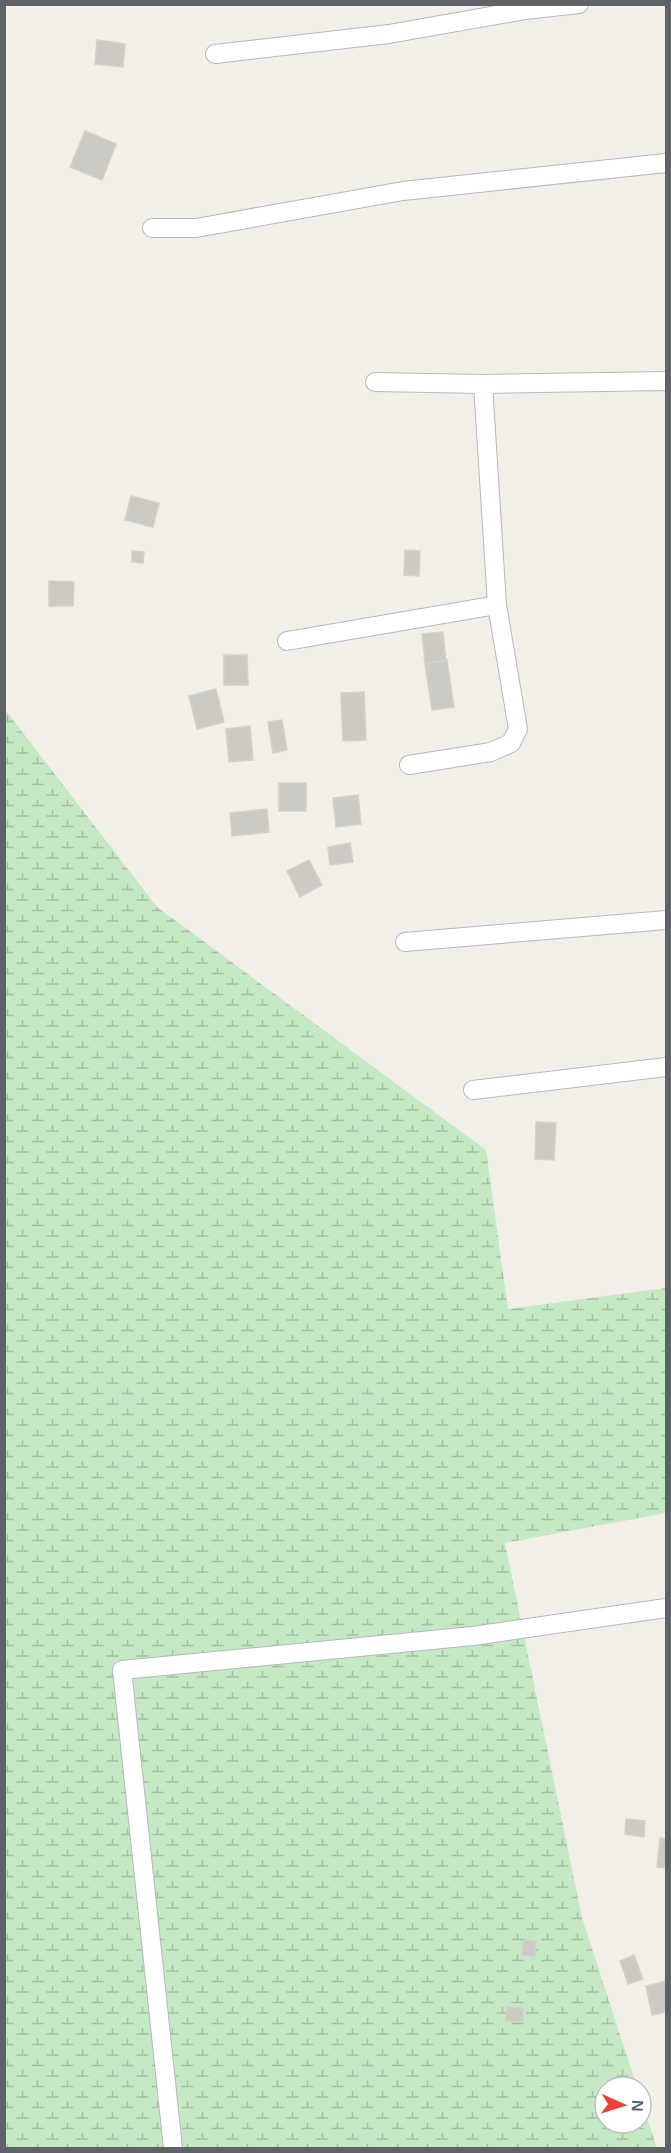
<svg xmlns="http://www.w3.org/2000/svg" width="671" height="2153" font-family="Arial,sans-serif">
	<defs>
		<pattern id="wetland-marsh" width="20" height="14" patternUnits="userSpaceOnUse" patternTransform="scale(1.5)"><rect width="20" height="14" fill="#c5e8c5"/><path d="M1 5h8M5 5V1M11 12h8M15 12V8" fill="none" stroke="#a3c0a4"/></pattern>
	</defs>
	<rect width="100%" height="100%" fill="#f1efe8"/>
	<path fill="url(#wetland-marsh)" d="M4,708L157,907L486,1150L508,1309L666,1288V1513L505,1543L582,1918L637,2087H605V2123H641V2101L657,2148H5Z"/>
	<path fill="#cccac5" stroke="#d6d1c6" stroke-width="1.5" d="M97,40L125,44L123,67L95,64Z
		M85,131L116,144L102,180L70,167Z
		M131,496L159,503L153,527L125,520Z
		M405,550L420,551L419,576L404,575Z
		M132,551L144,552L143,563L132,562Z
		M49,581L74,582L73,606H49Z
		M443,632L446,661L425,663L422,634Z
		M224,655H247L248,685H224Z
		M447,660L454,707L432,710L425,664Z
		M216,689L224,722L197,729L189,696Z
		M364,692L366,740L343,741L341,693Z
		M282,720L287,750L273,753L268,722Z
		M250,726L253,760L229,762L226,729Z
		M279,783H306V811H279Z
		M358,795L361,824L336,827L333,798Z
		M267,809L269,832L232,836L230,813Z
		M350,843L353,862L330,865L328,847Z
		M309,860L322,885L300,897L287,871Z
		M536,1122L556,1123L554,1160L535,1159Z
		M626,1819L645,1821L644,1837L625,1834Z
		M660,1838L666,1839V1868L657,1867Z
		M524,1940L536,1941L535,1956L522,1955Z
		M634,1955L643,1979L628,1984L620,1961Z
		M666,1981V2012L652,2015L646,1986Z
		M507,2007L523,2008V2022L506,2021Z"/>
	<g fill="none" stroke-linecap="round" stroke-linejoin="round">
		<g stroke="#b5b8bc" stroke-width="20">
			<path id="minor" d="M215,54L389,34L525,10L579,4
				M152,228H196L403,191L666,163
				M375,382L483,384L666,381
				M287,641L497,605
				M409,765L491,752L511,743L518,729L497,605L483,384
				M405,942L666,920
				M473,1090L666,1067
				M173,2148L122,1670L473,1636L666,1608"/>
		</g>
		<use href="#minor" stroke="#fff" stroke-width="18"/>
	</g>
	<rect width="671" height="2153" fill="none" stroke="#5f6368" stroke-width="12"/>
	<g transform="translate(623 2105) rotate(93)"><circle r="28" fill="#ffffff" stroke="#bfc1c3" stroke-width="1.5"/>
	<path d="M0-4.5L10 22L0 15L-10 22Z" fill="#ea4335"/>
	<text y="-9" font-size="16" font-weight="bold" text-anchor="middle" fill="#5f6368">N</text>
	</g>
</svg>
